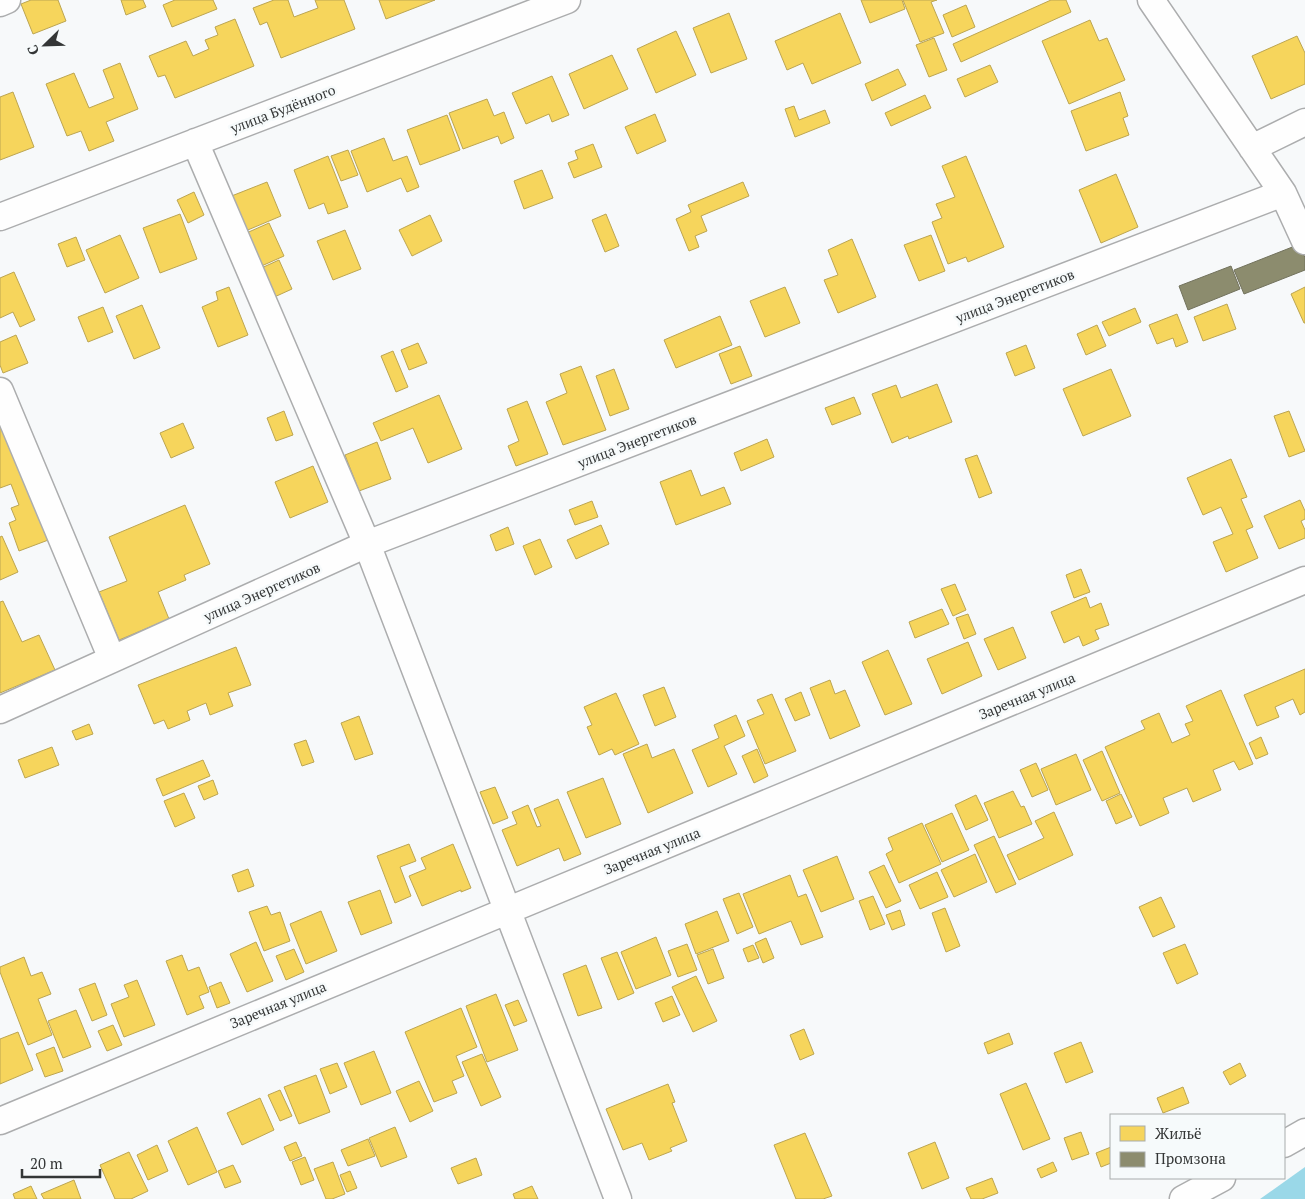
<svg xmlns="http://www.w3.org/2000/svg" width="1305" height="1199" font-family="'PT Serif',serif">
	<rect width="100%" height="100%" fill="#f7f9fa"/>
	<path fill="#9ad8e8" d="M1305,1167V1199H1260Z"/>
	<path fill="#f6d55c" stroke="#bca551" d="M31,0H58L66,21L33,34L21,4Z
		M121,0H143L146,7L126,15Z
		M175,0H213L217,9L172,27L163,5Z
		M274,0H288L294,17L318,8L315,0H344L355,29L281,58L267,22L260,25L253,8Z
		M379,0H435L386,19Z
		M861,0H902L905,9L870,23Z
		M903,0H937L931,2L944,33L920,42Z
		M1051,0H1066L1071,12L961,62L953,44Z
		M966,5L975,27L952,37L943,15Z
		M729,13L747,59L711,73L693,28Z
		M840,13L861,63L812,84L803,63L787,70L775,41Z
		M235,19L254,66L175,98L165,75L158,77L149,56L186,41L193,56L209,49L205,40L218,35L215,27Z
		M1090,20L1099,41L1107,38L1125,80L1069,104L1042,41Z
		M676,31L696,75L656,93L637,49Z
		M1297,36L1305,53V84L1271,99L1252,56Z
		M934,38L947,70L929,77L916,45Z
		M612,55L628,89L584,109L569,74Z
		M120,63L138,109L106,122L114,141L89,151L81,131L67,136L46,84L74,73L89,108L114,98L103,70Z
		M990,65L998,82L965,97L957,79Z
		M898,69L906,85L872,101L865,84Z
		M552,76L569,115L552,122L549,114L526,124L512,93Z
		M13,92L34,147L0,160V97Z
		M1120,92L1128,116L1123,118L1129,135L1086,151L1071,111Z
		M925,95L931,108L891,126L885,113Z
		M487,99L494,116L504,112L514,138L501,144L498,136L463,149L449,113Z
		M794,106L799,120L825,110L830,123L795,137L785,109Z
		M655,114L666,141L637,154L625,127Z
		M447,115L460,150L420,165L407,130Z
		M384,138L393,161L407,156L419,187L407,192L401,178L367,192L351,151Z
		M593,144L602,167L574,178L568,163L578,159L575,151Z
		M348,150L358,175L341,181L331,156Z
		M328,156L348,207L328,214L324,203L309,209L294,170Z
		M966,156L1004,247L968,262L966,257L948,264L932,222L942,218L936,204L955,197L942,166Z
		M542,170L553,198L524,209L514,181Z
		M1116,174L1138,227L1101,243L1079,190Z
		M267,182L281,216L243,232L229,197Z
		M743,182L749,196L701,216L707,231L695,236L699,247L689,251L676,219L691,212L688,205Z
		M194,192L204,215L188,223L177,200Z
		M180,214L197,259L160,273L143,228Z
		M606,214L619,246L605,252L592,220Z
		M430,215L442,241L412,256L399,230Z
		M269,223L284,256L257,268L242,235Z
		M345,230L361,269L333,280L317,241Z
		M120,235L139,278L105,293L86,250Z
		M931,235L945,271L919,281L904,245Z
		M76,237L85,260L67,267L58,244Z
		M852,239L876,297L838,313L824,280L838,275L828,250Z
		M279,260L292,289L270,299L257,270Z
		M14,272L35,320L20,327L13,312L0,318V278Z
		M229,287L248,335L218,347L202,307L218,300L216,292Z
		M785,287L800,323L765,337L750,301Z
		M1305,287V323H1304L1291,294Z
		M1227,304L1236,329L1203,341L1194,317Z
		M142,305L160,348L134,359L116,316Z
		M103,307L113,332L88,342L78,317Z
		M1135,308L1141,322L1109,336L1102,322Z
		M1177,314L1188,342L1176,347L1173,338L1157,344L1149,325Z
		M720,316L732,345L676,368L664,340Z
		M1097,325L1106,346L1086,355L1077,334Z
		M16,335L28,363L3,373L0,365V342Z
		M418,343L427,363L409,370L401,350Z
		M1026,345L1035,368L1015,376L1006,353Z
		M740,346L752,376L731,384L719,354Z
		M393,351L408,387L396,392L381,356Z
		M581,366L606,430L563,445L546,402L567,393L560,374Z
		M614,369L629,409L610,416L596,376Z
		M1111,369L1131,416L1083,436L1063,389Z
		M937,384L952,422L909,439L908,436L892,443L872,394L896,385L901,398Z
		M439,395L462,449L428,463L413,428L381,441L373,423Z
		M854,397L861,414L832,425L825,408Z
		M527,401L548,454L516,466L508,446L519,441L507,409Z
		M284,411L293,435L276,441L267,418Z
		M1289,411L1305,451L1289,457L1274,416Z
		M0,418L51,539L19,551L9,523L16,520L11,508L19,505L11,484L0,488Z
		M183,423L194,448L171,458L160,433Z
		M767,439L774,457L741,471L734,453Z
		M377,442L391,479L359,491L345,455Z
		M977,455L992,493L979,498L965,459Z
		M1231,459L1247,497L1241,499L1253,527L1246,530L1258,558L1226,572L1213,542L1233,534L1221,507L1203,515L1187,478Z
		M313,466L328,502L290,518L275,482Z
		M691,470L701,496L724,487L731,504L676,525L660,482Z
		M1300,500L1305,511V519L1301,521L1305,530V538L1279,549L1264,516Z
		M592,501L598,517L575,525L569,510Z
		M185,505L210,564L184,575L186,580L158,592L169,619L119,640L99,592L127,581L109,537Z
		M601,525L609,544L576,559L567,540Z
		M508,527L514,544L496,551L490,535Z
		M2,536L18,572L0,580V537Z
		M540,539L552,567L535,575L523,546Z
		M1081,569L1090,592L1074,598L1066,575Z
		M955,584L966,610L953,616L941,589Z
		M1086,597L1090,608L1101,603L1109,625L1095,630L1099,639L1083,646L1079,636L1064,643L1051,612Z
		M3,601L22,642L39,635L55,670L0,693V602Z
		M942,609L949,624L915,638L909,622Z
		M968,614L976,634L964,639L956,618Z
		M1013,627L1026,658L998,670L984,639Z
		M968,642L982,676L942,694L927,659Z
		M236,647L251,685L228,693L233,706L210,715L206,703L187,711L190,720L168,729L164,720L154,724L138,685Z
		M888,650L912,704L885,715L862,662Z
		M1305,669V712L1300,715L1293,699L1275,707L1279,717L1257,726L1244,695Z
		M830,680L835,694L845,690L860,726L830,739L810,688Z
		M664,687L676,717L655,726L643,695Z
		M1221,690L1253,764L1239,770L1234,761L1213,770L1221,790L1193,802L1187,788L1163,798L1169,813L1140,826L1105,747L1145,729L1141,721L1159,713L1172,743L1190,735L1185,724L1193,721L1186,706Z
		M801,692L810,715L795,721L785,699Z
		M616,693L639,744L615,755L612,749L599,755L587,727L592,725L584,707Z
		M772,694L796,751L765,764L747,721L764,714L757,700Z
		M736,715L745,736L724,746L737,774L708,787L692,750L719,738L714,725Z
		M359,716L373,754L355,760L341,723Z
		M89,724L93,734L76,740L72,731Z
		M1261,737L1268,754L1256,759L1249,743Z
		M306,740L314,762L302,766L294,744Z
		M647,744L652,758L674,749L693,793L648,813L623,754Z
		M52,747L59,765L25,778L18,760Z
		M757,749L768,776L754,783L742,756Z
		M1102,751L1120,793L1102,801L1083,760Z
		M1076,754L1091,790L1056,805L1041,769Z
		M203,760L210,776L163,796L156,779Z
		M1036,763L1048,790L1032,797L1020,770Z
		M603,778L621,824L586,838L567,792Z
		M213,780L218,794L204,800L198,786Z
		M495,787L508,818L493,824L480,792Z
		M1013,791L1021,807L1024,806L1032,824L999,838L984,803Z
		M184,793L195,818L175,827L164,801Z
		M1121,794L1132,817L1116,824L1106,801Z
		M976,795L988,820L966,830L955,805Z
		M558,799L581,854L564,861L559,848L517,866L502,830L517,824L512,812L528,805L537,827L541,826L534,809Z
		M1054,812L1073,855L1019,880L1007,855L1044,838L1035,821Z
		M952,813L969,850L942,862L925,825Z
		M922,823L941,864L899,883L886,854L893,850L888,838Z
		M994,836L1016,884L996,893L974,845Z
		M409,844L416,861L400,867L411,896L395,903L377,856Z
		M453,844L471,888L461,892V890L422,906L409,876L426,869L421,858Z
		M975,854L987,882L954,897L941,870Z
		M837,856L854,899L821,912L803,870Z
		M884,865L901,901L886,908L869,872Z
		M248,869L254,886L238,892L232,875Z
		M937,872L948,897L920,909L909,885Z
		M790,875L798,897L806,894L823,937L801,945L791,921L759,934L743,894Z
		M380,890L392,923L361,935L348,902Z
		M739,893L753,927L737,934L723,899Z
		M873,896L885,924L870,930L859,901Z
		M1161,897L1175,927L1153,937L1139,907Z
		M267,906L271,915L280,912L290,941L264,951L249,912Z
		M945,908L960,946L946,952L932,913Z
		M900,910L905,925L892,930L886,915Z
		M321,911L337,951L306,964L290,924Z
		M717,911L729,941L696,954L685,924Z
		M656,937L671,975L636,989L621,952Z
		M766,938L774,958L763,963L755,943Z
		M256,942L273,981L247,992L230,954Z
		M687,944L697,970L678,977L668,951Z
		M1185,944L1198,974L1177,984L1163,953Z
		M753,945L759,958L748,962L743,949Z
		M294,949L304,972L286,980L276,956Z
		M713,949L724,978L708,984L697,955Z
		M617,952L634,993L618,1000L601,958Z
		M182,955L188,971L199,967L209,992L199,996L204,1008L187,1015L166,961Z
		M24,957L31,976L42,972L51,994L38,999L52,1035L28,1045L0,972V967Z
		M586,965L602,1008L578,1016L563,974Z
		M696,976L717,1021L693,1032L672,987Z
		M137,980L155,1025L124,1037L111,1004L129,997L124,985Z
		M221,982L230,1003L217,1008L209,987Z
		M95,983L107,1015L92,1021L79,989Z
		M496,994L518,1050L487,1062L466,1006Z
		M672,996L680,1015L663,1022L655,1003Z
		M518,1000L527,1021L514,1026L505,1005Z
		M461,1008L477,1047L456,1056L464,1076L452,1081L457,1093L434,1102L405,1032Z
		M76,1010L91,1047L63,1058L48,1021Z
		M113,1025L122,1045L107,1051L98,1031Z
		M804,1029L814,1054L800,1060L790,1035Z
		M18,1032L33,1070L0,1084V1039Z
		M1009,1033L1013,1044L988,1054L984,1043Z
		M1081,1042L1093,1072L1066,1083L1054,1053Z
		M54,1047L63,1071L45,1077L36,1054Z
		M374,1051L391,1093L361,1105L344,1063Z
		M482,1054L501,1097L481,1106L462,1062Z
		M337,1063L347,1087L330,1094L320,1069Z
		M1240,1063L1246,1076L1230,1085L1223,1072Z
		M316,1075L330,1112L299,1124L284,1087Z
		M419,1081L433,1111L410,1122L396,1091Z
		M1026,1083L1050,1139L1023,1150L1000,1094Z
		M668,1084L675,1102L672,1103L687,1141L670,1148L672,1151L649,1160L642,1143L623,1150L606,1109Z
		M1183,1087L1189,1103L1163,1113L1157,1098Z
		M280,1090L292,1116L280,1121L268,1095Z
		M260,1098L274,1130L242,1145L227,1113Z
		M197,1127L217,1172L188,1185L168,1141Z
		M395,1127L407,1157L381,1167L369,1138Z
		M1081,1132L1089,1154L1072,1160L1064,1138Z
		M805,1133L832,1196L823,1199H796L774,1145Z
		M368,1139L375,1156L348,1166L341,1150Z
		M296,1142L302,1156L290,1161L284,1147Z
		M935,1142L949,1178L922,1189L908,1153Z
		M157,1145L168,1171L148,1180L137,1155Z
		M1111,1147V1163L1101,1167L1096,1153Z
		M129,1152L148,1191L131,1199H115L100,1165Z
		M305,1157L314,1180L301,1185L292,1162Z
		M476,1158L482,1175L458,1184L451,1168Z
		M333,1162L345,1194L332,1199H326L314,1169Z
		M1053,1162L1057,1171L1041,1178L1037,1169Z
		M233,1165L241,1182L225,1188L218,1171Z
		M350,1171L357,1188L347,1192L340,1175Z
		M992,1178L998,1193L982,1199H971L966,1188Z
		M74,1180L81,1199H44L41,1194Z
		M31,1186L37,1199H15L13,1194Z
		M532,1186L538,1199H515L513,1194Z"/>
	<path fill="#8c8c6e" stroke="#72725d" d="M1300,244L1305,258V270L1244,294L1234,270Z
		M1231,266L1240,289L1188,310L1179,286Z"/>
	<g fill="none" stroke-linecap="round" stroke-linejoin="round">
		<g stroke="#acadae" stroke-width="29">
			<path id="minor" d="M1151,0L1283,193L1305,241
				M0,3L7,0
				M195,142L367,544L618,1199
				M1252,148L1305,122
				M0,217L567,0
				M0,391L112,659
				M0,710L367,544L1283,193
				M0,1121L1305,580
				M1284,1144L1305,1132
				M1183,1199L1222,1178"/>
		</g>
		<use href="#minor" stroke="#fefefe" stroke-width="26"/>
	</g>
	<g text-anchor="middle" stroke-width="5" stroke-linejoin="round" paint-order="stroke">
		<g font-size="14" fill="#343636" stroke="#f6fafb">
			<text transform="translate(283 109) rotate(-21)" y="5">улица Будённого</text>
			<text transform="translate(1015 296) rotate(-21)" y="5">улица Энергетиков</text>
			<text transform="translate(637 441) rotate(-21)" y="5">улица Энергетиков</text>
			<text transform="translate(262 592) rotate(-24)" y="5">улица Энергетиков</text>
			<text transform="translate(1027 696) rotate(-22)" y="5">Заречная улица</text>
			<text transform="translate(652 851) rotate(-22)" y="5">Заречная улица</text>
			<text transform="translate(278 1005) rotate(-22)" y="5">Заречная улица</text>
		</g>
	</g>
	<rect x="1110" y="1114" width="175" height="65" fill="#f6fafb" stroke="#a8acac"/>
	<rect x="1120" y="1126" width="25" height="15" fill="#f6d55c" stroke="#a8acac"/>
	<text x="1155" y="1139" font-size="15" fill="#343636">Жильё</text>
	<rect x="1120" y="1152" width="25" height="15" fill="#8c8c6e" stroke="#a8acac"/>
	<text x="1155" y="1164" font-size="15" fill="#343636">Промзона</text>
	<g transform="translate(45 45) rotate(247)" stroke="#f6fafb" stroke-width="4" paint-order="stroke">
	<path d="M0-4L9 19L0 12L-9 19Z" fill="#343636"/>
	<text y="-8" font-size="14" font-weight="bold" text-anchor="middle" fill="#343636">С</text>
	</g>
	<path d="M22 1169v8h78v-8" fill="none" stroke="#343636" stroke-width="2.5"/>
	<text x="30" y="1169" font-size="15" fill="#343636" stroke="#f6fafb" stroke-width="4" paint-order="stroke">20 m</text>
</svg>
